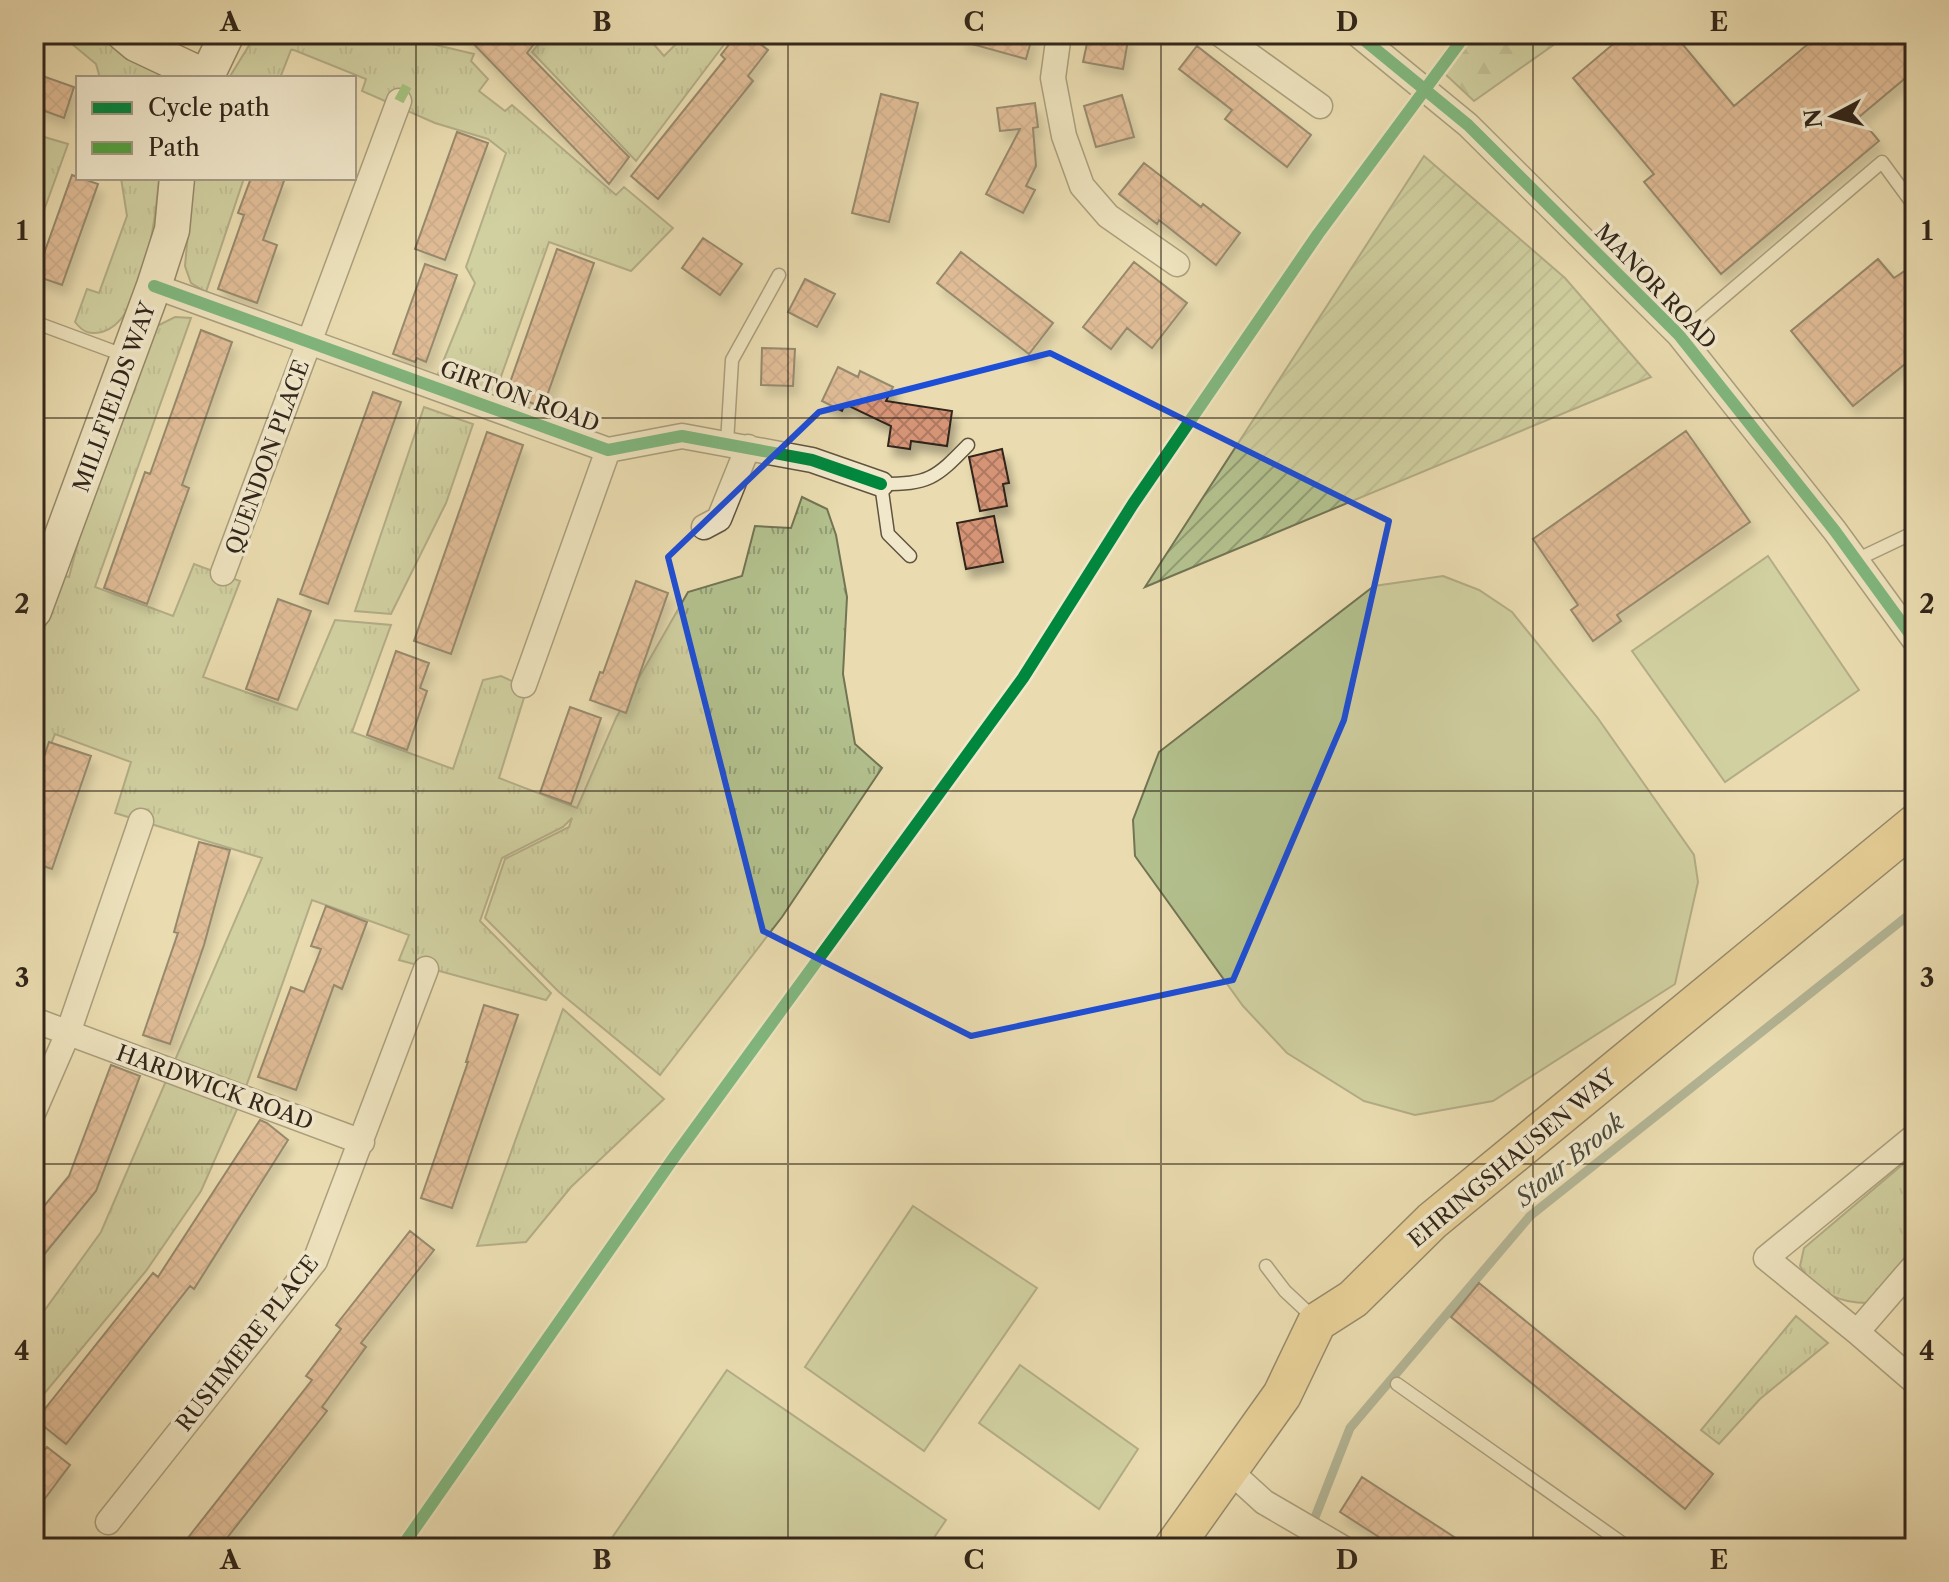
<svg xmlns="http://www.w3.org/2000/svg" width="1949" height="1582" font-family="'Libre Caslon Text',serif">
	<defs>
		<pattern id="grass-tufts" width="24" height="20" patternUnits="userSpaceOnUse" patternTransform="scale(2)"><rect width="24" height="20" fill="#b3c18e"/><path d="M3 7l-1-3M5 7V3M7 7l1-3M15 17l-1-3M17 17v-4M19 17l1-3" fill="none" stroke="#929d73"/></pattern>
		<pattern id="forest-firs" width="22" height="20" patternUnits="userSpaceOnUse" patternTransform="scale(2)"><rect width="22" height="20" fill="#b3c18e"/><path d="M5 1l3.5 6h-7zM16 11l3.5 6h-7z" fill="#929d73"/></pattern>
		<pattern id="garden-furrows" width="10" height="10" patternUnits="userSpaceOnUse" patternTransform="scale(2)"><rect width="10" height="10" fill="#b3c18e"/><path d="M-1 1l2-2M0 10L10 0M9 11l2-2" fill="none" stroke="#929d73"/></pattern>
		<pattern id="building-cross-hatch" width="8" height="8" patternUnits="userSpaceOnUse" patternTransform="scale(2)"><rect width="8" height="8" fill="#d69477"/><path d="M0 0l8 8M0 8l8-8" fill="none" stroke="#ae7961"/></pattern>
		<filter id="shadow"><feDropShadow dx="5" dy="9" stdDeviation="4" flood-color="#0004"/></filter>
	</defs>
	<rect width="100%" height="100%" fill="#eadcb0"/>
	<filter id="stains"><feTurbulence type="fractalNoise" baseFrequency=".0025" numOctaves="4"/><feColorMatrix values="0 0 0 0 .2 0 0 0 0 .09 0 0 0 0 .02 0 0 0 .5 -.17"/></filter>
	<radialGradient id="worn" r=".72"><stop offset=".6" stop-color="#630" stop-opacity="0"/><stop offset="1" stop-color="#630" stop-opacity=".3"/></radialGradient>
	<path fill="url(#grass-tufts)" stroke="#727454" stroke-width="2" d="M60,34H105L118,48L173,78H100L96,64Z
		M256,34H398V36L474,54L471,61L488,79L479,91L505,111L512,105L616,195L624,187L673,228L631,271L549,242L493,399L436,379L475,283L466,267L506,153L488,139L435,123L362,91L366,79L294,50H291L280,78H229Z
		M547,34H645L664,56L686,34H732L636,161L532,52Z
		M34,134L68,144L34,238Z
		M121,178H159C156,215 144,321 102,332C89,335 83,332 75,322L87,289L99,293L127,216Z
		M193,178H244L206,292L191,283L185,266Z
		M175,317L191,318L95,587L173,616L194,564L240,581L203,677L297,710L335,620L391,625L352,732L453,769L483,680L501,676L527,688L499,778L577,808L616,718L688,592L742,576L755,526L791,528L802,497L827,509L836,535L847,597L843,674L855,744L882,768L782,917L660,1075L559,992L485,918L505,859L569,827L572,818L563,827L502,858L480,921L551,993L546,1000L399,960L409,935L312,900L242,1098L201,1191L146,1271L34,1406V1325L101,1232L262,858L115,813L131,762L55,734L34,785V656L64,576L69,577L81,531L155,327Z
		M424,407L473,424L446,503L391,614L355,611Z
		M563,1009L664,1099L571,1187L526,1242L477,1246Z
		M1915,1154V1250L1868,1303C1839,1303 1815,1292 1800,1266L1804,1248Z
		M1796,1316L1828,1343L1760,1399L1719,1444L1701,1430Z"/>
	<path fill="url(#forest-firs)" stroke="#727454" stroke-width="2" d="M1475,34H1569L1474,101L1445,74Z"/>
	<path fill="url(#garden-furrows)" stroke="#727454" stroke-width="2" d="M1424,156L1565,278L1651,377L1145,587Z"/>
	<path fill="#b3c18e" stroke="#727454" stroke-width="2" d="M1768,556L1859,690L1725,782L1632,651Z
		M1443,576L1479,590L1512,612L1597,717L1694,855L1698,882L1675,984L1493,1101L1415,1115L1364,1101L1287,1053L1243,1006L1135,856L1133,820L1159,752L1374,586Z
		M913,1206L1037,1288L924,1451L805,1367Z
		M1020,1365L1138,1449L1099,1509L979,1423Z
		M727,1370L946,1520L927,1548H605Z"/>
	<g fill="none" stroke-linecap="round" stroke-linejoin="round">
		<path stroke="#6f8070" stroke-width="9" d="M1303,1548L1350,1428L1530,1216L1915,910"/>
	</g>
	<path fill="url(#building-cross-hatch)" stroke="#32261a" stroke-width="2" filter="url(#shadow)" d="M464,34H542L527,53L629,157L609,184Z
		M737,34H747L768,50L748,76L753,81L658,199L631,176L725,59L721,55Z
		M962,34H1033L1026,59L961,41Z
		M1089,34H1129L1123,69L1083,62Z
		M1625,34H1674L1734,106L1820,34H1915V70L1859,117L1879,141L1721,274L1644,182L1654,174L1573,78Z
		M1197,46L1311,135L1287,167L1225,119L1232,110L1179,69Z
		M34,73L74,87L64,118L34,107Z
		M881,94L918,103L889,222L852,213Z
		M1122,95L1134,137L1096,147L1084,106Z
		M1035,103L1038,127L1033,128L1036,166L1026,186L1035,190L1023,213L986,194L1020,129L1000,131L997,108Z
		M457,132L488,143L445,260L415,249Z
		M1144,163L1201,207L1203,204L1240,233L1216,265L1159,220L1157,224L1119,194Z
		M72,175L98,184L62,285L36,276Z
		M251,178H285L263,240L277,245L257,303L218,289L244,215L238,213Z
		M703,238L742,264L720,295L682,268Z
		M557,249L594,263L543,407L506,394Z
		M961,252L1053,323L1029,354L937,283Z
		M1878,259L1894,278L1915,264V356L1853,406L1791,331Z
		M1134,262L1187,303L1152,348L1127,328L1111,349L1083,327Z
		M425,264L457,275L426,362L417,358L415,362L393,354Z
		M805,279L835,294L817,327L788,312Z
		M201,330L232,342L182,485L189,488L147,604L104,588L145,472L150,474Z
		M762,348L795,349L793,386L761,385Z
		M838,367L858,377L860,371L893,387L886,401L952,411L947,446L911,441L910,449L888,446L891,426L845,404L842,411L822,401Z
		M373,392L401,402L328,604L300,594Z
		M1686,431L1750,522L1617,615L1621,621L1593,641L1571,610L1578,605L1533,539Z
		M487,432L523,445L451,654L414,641Z
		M1002,449L1009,483L1003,484L1007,506L980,511L969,457Z
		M994,516L1003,562L966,569L957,523Z
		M636,581L668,593L626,713L590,700L600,672L603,673Z
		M278,599L311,611L278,700L246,689Z
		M396,651L429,663L420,688L427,691L407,750L367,735Z
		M570,707L601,718L571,804L540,793Z
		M49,742L91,756L52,869L34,863V785Z
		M199,842L230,850L204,945L170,1044L143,1035L178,933L174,932Z
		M326,906L367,922L342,989L334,985L296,1090L258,1077L291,987L304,992L321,949L311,946Z
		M484,1005L518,1015L452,1208L421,1198L468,1062H466Z
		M111,1065L140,1076L96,1191L34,1267V1218L69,1176Z
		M260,1120L267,1123L288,1140L194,1289L190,1286L66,1444L36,1420L153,1273L158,1277Z
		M410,1231L434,1250L361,1343L366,1347L322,1407L327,1411L219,1548H199L187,1539L312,1380L306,1376L341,1329L336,1325Z
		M1479,1283L1713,1474L1685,1509L1451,1317Z
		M47,1447L70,1465L34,1513V1464Z
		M1362,1477L1471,1548H1396L1340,1512Z"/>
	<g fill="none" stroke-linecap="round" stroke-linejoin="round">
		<g stroke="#605440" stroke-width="15">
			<path id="lane" d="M34,322L126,356
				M1679,335L1882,162L1915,207
				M727,443L732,360L779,275
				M910,556L888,534L881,484C929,484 935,479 968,445
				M1856,560L1915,532
				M1266,1266L1285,1291L1315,1319
				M1397,1384L1629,1548"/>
		</g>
		<g stroke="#605440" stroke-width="27">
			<path id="street" d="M1059,34L1053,78L1064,136L1082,186L1108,216L1177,264
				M1220,34L1320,106
				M1357,34L1468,125L1679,335L1835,531L1915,641
				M154,286L608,450L682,436L812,460L881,484
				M704,527L719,519L748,447
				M223,573L399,101
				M524,685L608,450
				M34,1020L362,1142
				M34,1111L68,1033L141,821
				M1915,1265L1857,1332L1915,1382
				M1857,1332L1766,1258L1915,1136
				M1230,1471L1264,1502L1343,1548
				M108,1522L315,1261L426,969"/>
		</g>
		<g stroke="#32261a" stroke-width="37">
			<path id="secondary" d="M124,34L136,44L206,77
				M206,78L227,34
				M34,611L154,286L172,230L177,178"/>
		</g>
		<g stroke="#32261a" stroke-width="41">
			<path id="primary" d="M1173,1548L1282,1395L1317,1322L1353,1299L1432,1221L1915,824"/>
		</g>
		<use href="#lane" stroke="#f1e8cc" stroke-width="12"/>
		<use href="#street" stroke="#f1e8cc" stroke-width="24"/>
		<use href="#secondary" stroke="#f1e8cc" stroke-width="34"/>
		<use href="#primary" stroke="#e5be78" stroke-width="38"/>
		<path stroke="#52a340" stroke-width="10" stroke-dasharray="20 10" stroke-linecap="butt" d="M399,101L407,86"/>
		<g stroke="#f1e8cc" stroke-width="17">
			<path id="cycleway" d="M1357,34L1468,125L1679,335L1835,531L1915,641
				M154,286L608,450L682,436L812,460L881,484
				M401,1548L675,1156L1023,678L1133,504L1318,234L1466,34"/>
		</g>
		<use href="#cycleway" stroke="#00873e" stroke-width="12"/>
	</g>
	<path d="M0 0H1949V1582H0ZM1050,353L1389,521L1344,720L1233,980L971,1036L763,931L668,557L819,412Z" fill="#eadcb0" fill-opacity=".55" fill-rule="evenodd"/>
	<path fill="none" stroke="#1d4ed8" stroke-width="6" stroke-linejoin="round" d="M1050,353L1389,521L1344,720L1233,980L971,1036L763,931L668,557L819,412Z"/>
	<path fill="none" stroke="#32261a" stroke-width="2" stroke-opacity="0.55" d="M416,34V1548M788,34V1548M1161,34V1548M1533,34V1548M34,418H1915M34,791H1915M34,1164H1915"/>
	<g text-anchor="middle" stroke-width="7" stroke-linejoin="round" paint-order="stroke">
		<g font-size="22" fill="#32261a" stroke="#f1e8cc">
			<text transform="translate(1656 286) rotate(46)" y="8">MANOR ROAD</text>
			<text transform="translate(520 396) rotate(20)" y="8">GIRTON ROAD</text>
			<text transform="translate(114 397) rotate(-70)" y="8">MILLFIELDS WAY</text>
			<text transform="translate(267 457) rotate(-70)" y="8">QUENDON PLACE</text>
			<text transform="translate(215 1087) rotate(20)" y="8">HARDWICK ROAD</text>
			<text transform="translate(1512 1158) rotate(-40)" y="8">EHRINGSHAUSEN WAY</text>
			<text transform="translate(247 1343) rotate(-52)" y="8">RUSHMERE PLACE</text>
		</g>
		<g font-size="24" font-style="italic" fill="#4c4c3e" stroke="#f1e8cc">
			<text transform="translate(1570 1160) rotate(-39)" y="8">Stour Brook</text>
		</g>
	</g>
	<rect width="1949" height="1582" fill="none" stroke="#eadcb0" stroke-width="88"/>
	<rect x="76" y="76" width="280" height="104" fill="#f1e8cc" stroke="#a59a85" stroke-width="2"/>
	<rect x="92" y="102" width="40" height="12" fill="#00873e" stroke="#a59a85" stroke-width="2"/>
	<text x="148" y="116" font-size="24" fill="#32261a">Cycle path</text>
	<rect x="92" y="142" width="40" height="12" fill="#52a340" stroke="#a59a85" stroke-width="2"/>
	<text x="148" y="156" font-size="24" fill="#32261a">Path</text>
	<g transform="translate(1833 116) rotate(263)" stroke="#f1e8cc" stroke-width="6" paint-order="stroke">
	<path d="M0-6L14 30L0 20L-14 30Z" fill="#32261a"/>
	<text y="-12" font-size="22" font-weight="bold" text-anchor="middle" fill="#32261a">N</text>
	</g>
	<rect x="44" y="44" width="1861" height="1494" fill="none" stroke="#32261a" stroke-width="3"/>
	<g font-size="26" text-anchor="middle" font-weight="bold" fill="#32261a">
		<text x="230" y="31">A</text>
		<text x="602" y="31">B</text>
		<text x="974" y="31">C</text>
		<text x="1347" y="31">D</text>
		<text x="1719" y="31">E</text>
		<text x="22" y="240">1</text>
		<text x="1927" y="240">1</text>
		<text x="22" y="613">2</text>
		<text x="1927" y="613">2</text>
		<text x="22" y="987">3</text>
		<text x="1927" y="987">3</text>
		<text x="22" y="1360">4</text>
		<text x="1927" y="1360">4</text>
		<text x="230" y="1569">A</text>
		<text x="602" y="1569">B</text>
		<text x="974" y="1569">C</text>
		<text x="1347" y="1569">D</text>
		<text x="1719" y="1569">E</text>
	</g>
	<rect width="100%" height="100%" filter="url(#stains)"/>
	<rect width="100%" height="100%" fill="url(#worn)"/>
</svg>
